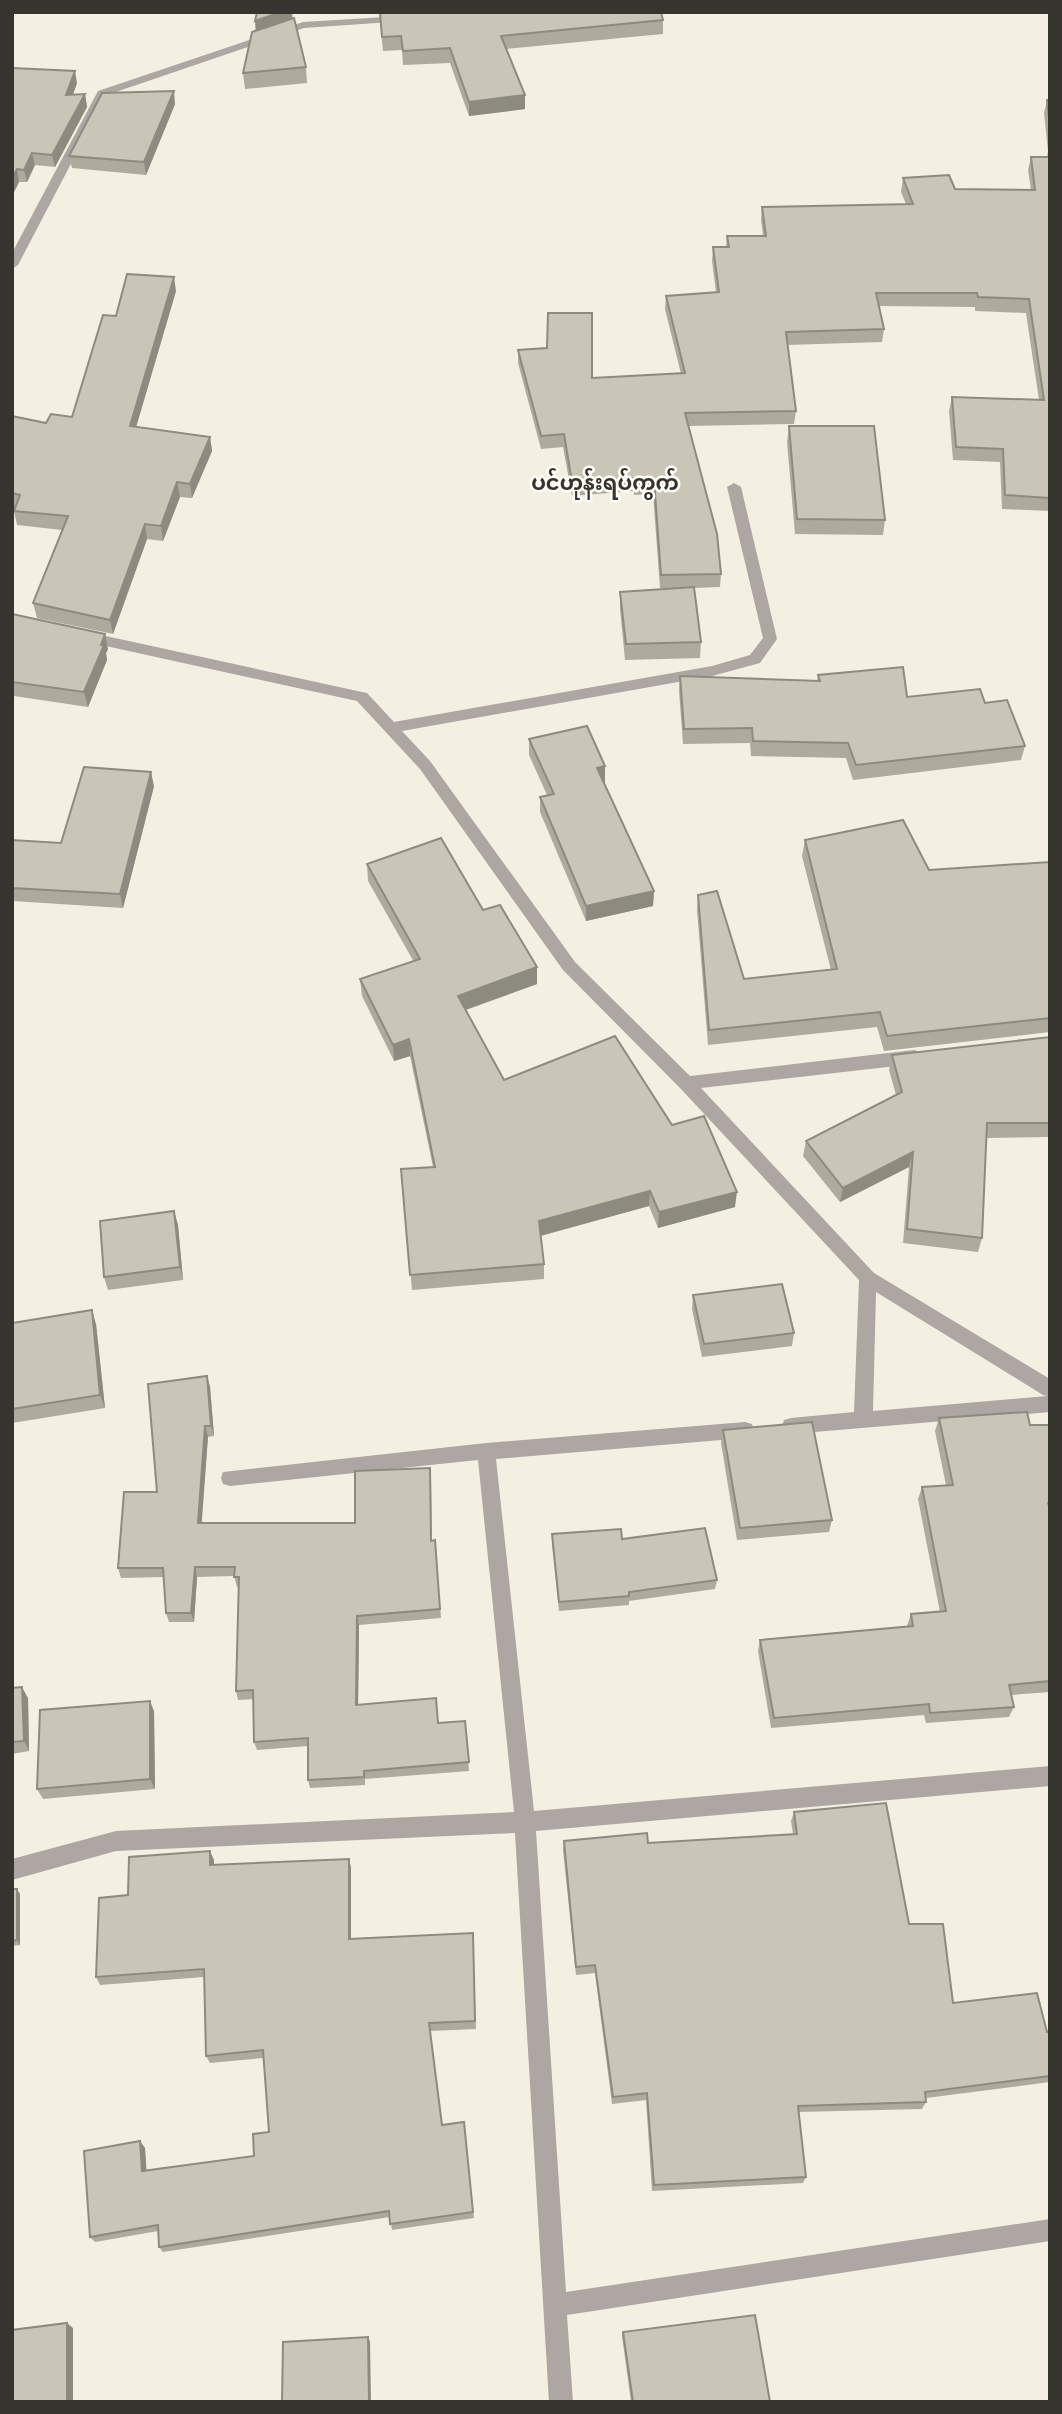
<svg xmlns="http://www.w3.org/2000/svg" width="1062" height="2414" font-family="'Zilla Slab','Noto Sans Myanmar',serif">
	<rect width="100%" height="100%" fill="#f4f0e1"/>
	<g fill="none" stroke-linecap="round" stroke-linejoin="round">
		<path fill="#ada6a3" fill-rule="evenodd" d="M402,16L406,17V21L304,28L107,95L18,265L12,269V253L98,91L303,22Z
			M734,483L741,487L777,639L760,663L712,676L402,731L430,761L575,962L690,1076L914,1050L920,1052L922,1057L920,1062L914,1064L701,1088L874,1273L1050,1379V1412L791,1434L784,1432L782,1426L784,1420L791,1418L854,1412L859,1280L680,1088L563,970L420,769L357,701L83,641L76,636L83,631L362,692L367,693L394,722L712,666L750,655L763,638L727,487ZM876,1292L1043,1395L1047,1396L873,1411Z
			M745,1422L752,1424L754,1430L752,1436L745,1438L496,1459L534,1811L1050,1766V1786L536,1831L566,2292L1050,2219V2241L567,2315L573,2402H549L515,1833L116,1851L12,1880V1859L116,1831L514,1812L478,1460L230,1486L223,1484L221,1478L223,1472L486,1443Z"/>
	</g>
	<path fill="#aeaa9d" d="M379,12H661L663,20V34L506,49L525,109L469,116L450,63L403,65L402,50L383,51Z
		M292,18L306,67L307,83L245,89L243,73Z
		M12,68L77,83L73,95L85,94L87,107L55,167L35,165L27,182H19L12,196Z
		M1047,100H1050V511L1002,509L1000,462L953,460L949,411L952,397L1039,400L1026,313L975,311V307L879,306L884,329L882,342L787,345L796,411L794,424L689,426L721,574L720,587L694,588L701,642L700,658L625,660L620,609V592L685,588H660L653,494L634,495V491L572,496L563,447L541,449L518,363V350L592,378L681,374L665,309L666,296L716,292L712,261L713,247H726L727,236H763L761,220L762,207L906,204L901,192L903,178L955,189L1031,190L1028,170L1031,157H1047L1048,151L1044,113Z
		M175,104L146,175L72,168L69,156Z
		M176,291L136,427L210,437L212,451L192,498L180,497L163,541L147,539L113,634L37,618L33,603L62,530L17,525L14,511L15,508L12,507V416L46,423L72,417L116,316Z
		M789,426L885,520L883,535L795,534L787,442Z
		M12,614L108,649L106,653L107,660L88,707L14,696L12,699Z
		M818,675L907,697L985,703L1025,746L1021,760L853,780L846,758L751,756L750,743L683,744L679,691L680,676L817,681Z
		M529,739L605,782H604L654,891L653,906L586,921L540,812V797L547,795L529,755Z
		M154,786L123,908L12,901V840L61,843Z
		M805,840L929,870L1050,862V1032L884,1051L877,1027L708,1045L697,910L698,895L744,979L831,970L802,856Z
		M367,864L483,910L537,984L466,1010L504,1080L672,1125L735,1207L658,1228L649,1206L541,1236L544,1264V1279L412,1290L401,1169L433,1167L410,1056L394,1061L362,996L360,979L414,962L368,881Z
		M1050,1037V1137L986,1138L982,1238L978,1252L903,1243L909,1167L840,1202L803,1156L806,1141L896,1095L889,1070L892,1055Z
		M174,1211L178,1225L183,1280L108,1290L104,1277Z
		M693,1295L794,1333L792,1346L702,1357L692,1309Z
		M12,1323L96,1324L105,1408L12,1423Z
		M207,1376L210,1387L214,1436L208,1437L201,1523H355L431,1478L432,1541L435,1540L441,1618L359,1625L358,1704L438,1723L465,1721L469,1771L365,1779V1785L310,1788L308,1780V1746L257,1750L254,1742V1699L238,1700L236,1691L239,1587H237L234,1576L197,1577L194,1622H169L166,1613L163,1577L121,1578L118,1568L157,1492Z
		M939,1418L1030,1425H1050V1692L1011,1695L1014,1707L1009,1717L926,1723L924,1715L771,1728L758,1651L760,1640L907,1626L911,1614L940,1612L918,1499L922,1487L946,1485L935,1431Z
		M723,1430L832,1520L829,1532L737,1540L721,1443Z
		M552,1534L622,1539L717,1580L715,1589L629,1601V1605L559,1611L552,1544Z
		M12,1688L28,1698L29,1751L12,1754Z
		M154,1711L155,1789L43,1799L37,1789Z
		M794,1812L909,1924L953,2003L1047,2032L1050,2031V2082L926,2098V2102L922,2109L799,2112L806,2177L803,2183L652,2191L646,2100L612,2104L595,1973L576,1975L563,1850L564,1841L648,1843L793,1834L791,1821Z
		M349,1859L351,1868V1939L473,1933L476,2029L430,2031L442,2125L464,2122L474,2218L392,2230L390,2217L163,2252L159,2247L158,2231L95,2242L90,2237L145,2148L146,2171L254,2156L269,2132L263,2058L210,2063L206,2056L204,1977L100,1985L96,1977L128,1895L214,1860V1865Z
		M12,1889L20,1894V1945L12,1946Z
		M623,2332L770,2402H631L622,2336Z"/>
	<path fill="#8d8b80" d="M281,12H292L293,23L256,35L255,21Z
		M75,71L77,83L68,107L66,95Z
		M174,91L175,104L146,175L144,162Z
		M85,94L87,107L55,167L52,155Z
		M525,95V109L469,116V102Z
		M32,153L35,165L27,182L24,170Z
		M17,169L19,182L12,196V178Z
		M174,277L176,291L132,441L130,426Z
		M210,437L212,451L192,498L190,484Z
		M177,482L180,497L163,541L161,526Z
		M145,524L147,539L113,634L110,620Z
		M105,634L108,649L106,653L107,660L88,707L84,692Z
		M605,766V782L596,784L597,768Z
		M151,772L154,786L123,908L120,894Z
		M654,891L653,906L586,921V906Z
		M537,967V984L459,1012L458,996Z
		M409,1039L410,1056L394,1061L393,1045Z
		M913,1152L909,1167L840,1202L843,1188Z
		M650,1191L649,1206L539,1236V1221Z
		M737,1192L735,1207L658,1228L659,1212Z
		M174,1211L178,1225L183,1280L180,1267Z
		M92,1310L96,1324L105,1408L100,1395Z
		M207,1376L210,1387L214,1436L211,1426Z
		M205,1426L208,1437L201,1533L198,1523Z
		M195,1567L197,1577L194,1622L191,1613Z
		M357,1616L359,1625L358,1713L356,1705Z
		M22,1687L28,1698L29,1751L24,1741Z
		M150,1701L154,1711L155,1789L150,1779Z
		M210,1851L214,1860V1874L210,1865Z
		M349,1859L351,1868V1948L349,1939Z
		M17,1889L20,1894V1945L17,1940Z
		M140,2141L145,2148L147,2178L142,2171Z
		M67,2323L73,2328V2402H67Z
		M368,2337L370,2342L371,2402H369Z"/>
	<path fill="#cac6b7" stroke="#8d8b80" stroke-width="2" d="M257,12H281L255,21Z
		M380,12H661L663,20L501,36L525,95L469,102L450,48L403,51L401,36L382,37Z
		M294,18L306,67L243,73L252,32Z
		M12,68L75,71L66,95L85,94L52,155L32,153L24,170L17,169L12,178Z
		M174,91L144,162L69,156L102,93Z
		M1047,100H1050V127Z
		M1031,157H1050V498L1005,495L1003,449L956,447L952,397L1044,400L1029,299L978,297L977,293H876L884,329L786,332L796,411L685,413L717,534L721,574L661,575L654,480L635,482L634,478L572,482L564,434L541,436L518,350L547,348L548,313H592V378L685,373L666,296L719,292L713,247H729L727,236H766L762,207L913,204L903,178L949,175L955,189L1035,190Z
		M127,274L174,277L130,426L210,437L190,484L177,482L161,526L145,524L110,620L33,603L68,516L14,511L20,495L12,493V416L46,423L51,414L72,417L103,315L116,316Z
		M789,426H874L885,520L797,519Z
		M694,587L701,642L626,644L620,592Z
		M12,614L105,634L101,645H104L84,692L12,682Z
		M903,667L907,697L980,689L985,703L1007,700L1025,746L856,765L848,743L753,741L752,728L684,729L680,676L820,681L818,675Z
		M587,726L605,766L597,768L654,891L586,906L540,797L554,794L529,739Z
		M84,767L151,772L120,894L12,888V840L61,843Z
		M903,820L929,870L1050,862V1018L887,1036L880,1012L709,1030L698,895L717,891L744,979L837,969L805,840Z
		M441,838L483,910L500,905L537,967L458,996L504,1080L615,1036L672,1125L704,1116L737,1192L659,1212L650,1191L539,1221L544,1264L410,1275L401,1169L435,1167L409,1039L393,1045L360,979L420,959L367,864Z
		M1050,1037V1123H987L982,1238L907,1229L913,1152L843,1188L806,1141L902,1092L892,1055Z
		M174,1211L180,1267L104,1277L100,1221Z
		M782,1284L794,1333L704,1344L693,1295Z
		M92,1310L100,1395L12,1409V1323Z
		M207,1376L211,1426H205L198,1523H355V1471L430,1468L431,1541L435,1540L440,1609L357,1616L356,1705L436,1698L438,1723L465,1721L469,1762L364,1771V1777L308,1780V1738L254,1742L253,1690L236,1691L239,1577H234L235,1567H195L191,1613H166L163,1568H118L124,1492H157L148,1384Z
		M1027,1412L1030,1425H1050V1503H1048L1050,1509V1545H1049L1050,1550V1681L1009,1685L1014,1707L930,1713L929,1704L774,1718L760,1640L913,1626L911,1614L946,1611L922,1487L953,1485L939,1418Z
		M812,1422L832,1520L740,1528L723,1430Z
		M705,1528L717,1580L629,1592V1596L559,1602L552,1534L621,1529L622,1539Z
		M22,1687L24,1741L12,1742V1688Z
		M150,1701V1779L37,1789L40,1710Z
		M886,1803L909,1924H943L953,2003L1037,1993L1047,2032L1050,2031V2076L925,2092L926,2102L798,2106L806,2177L654,2185L647,2093L613,2097L595,1965L576,1967L564,1841L647,1833L648,1843L797,1834L794,1812Z
		M210,1851V1865L349,1859V1939L473,1933L475,2021L429,2023L442,2125L464,2122L473,2212L390,2224L389,2211L159,2247L158,2225L90,2237L84,2151L140,2141L142,2171L254,2156L253,2134L269,2132L263,2050L206,2056L204,1969L96,1977L99,1898L128,1895L129,1857Z
		M12,1889H17V1940L12,1941Z
		M755,2315L770,2402H633L623,2332Z
		M67,2323V2402H12V2330Z
		M368,2337L369,2402H282L283,2342Z"/>
	<g text-anchor="middle" stroke-width="5" stroke-linejoin="round" paint-order="stroke">
		<g font-size="21" font-weight="bold" fill="#36342f" stroke="#fffdf7">
			<text x="605" y="490">ပင်ဟုန်းရပ်ကွက်</text>
		</g>
	</g>
	<rect width="1062" height="2414" fill="none" stroke="#36342f" stroke-width="28"/>
</svg>
